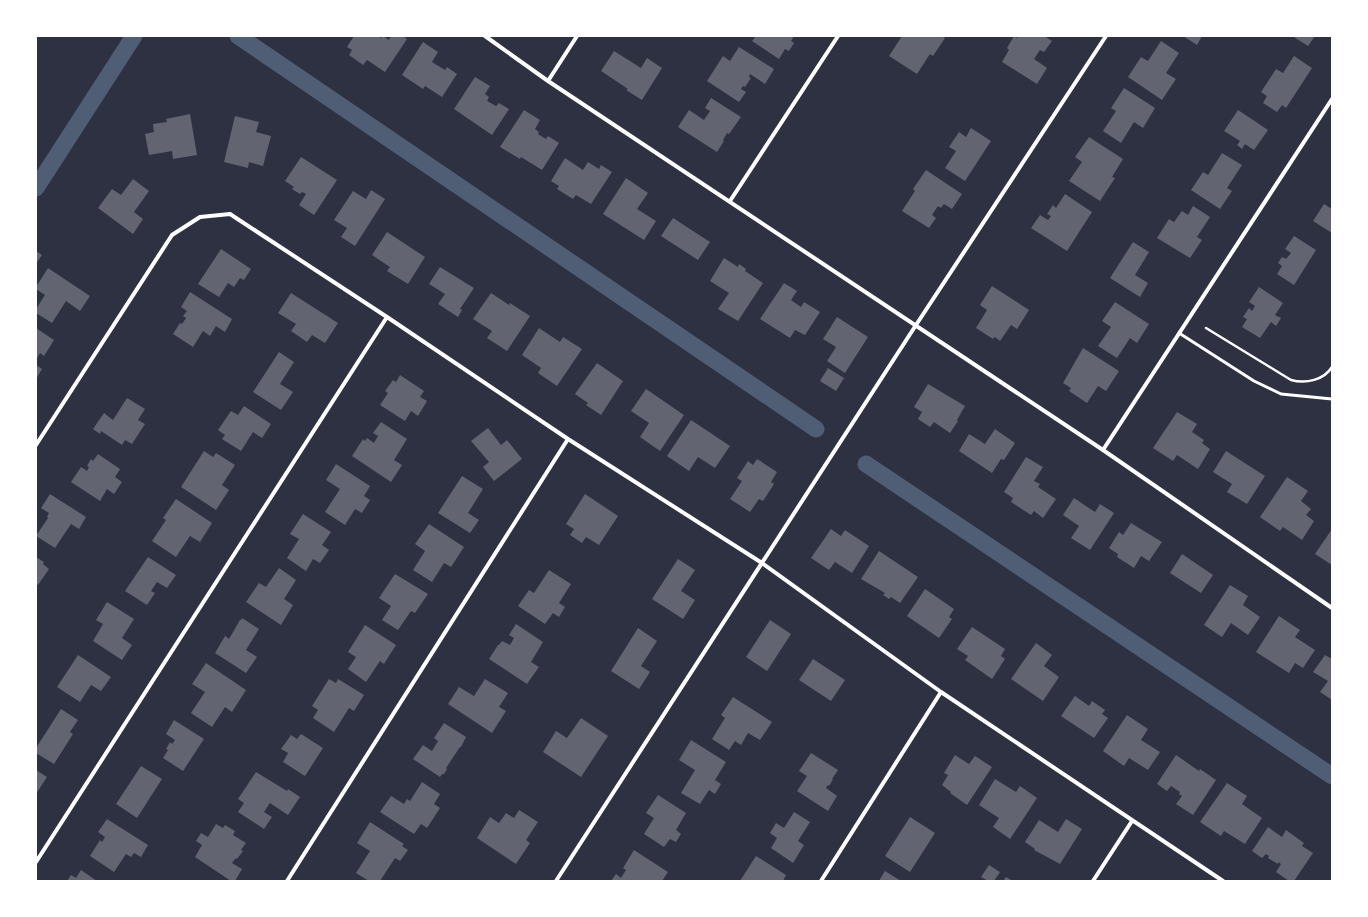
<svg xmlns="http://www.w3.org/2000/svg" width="1368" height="917" font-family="'Open Sans',sans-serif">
	<rect width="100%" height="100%" fill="#2d3142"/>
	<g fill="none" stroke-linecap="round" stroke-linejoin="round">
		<path stroke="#4f5d75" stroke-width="17" d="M238,36L816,429
			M36,188L134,36
			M866,464L1332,776"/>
	</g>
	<path fill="#626471" d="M354,36H378L381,38L383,36L389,40L391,36H403L407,39L385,72L367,60L363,65L349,55L352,50L347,47Z
		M756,36H794L791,41L794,43L789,51L785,49L779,59L752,41Z
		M902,36H942L945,38L933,56L930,54L917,74L889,56Z
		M1014,36L1017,38L1018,36H1044L1052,41L1044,52L1040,50L1034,59L1047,68L1037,84L1002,62L1009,50L1007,48Z
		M1183,36H1202L1197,45Z
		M1292,36H1315L1308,46Z
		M1161,41L1179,53L1166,73L1176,79L1162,100L1128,77L1141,57L1148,61Z
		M423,42L438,52L432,62L445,70L447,67L457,74L442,97L425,86L423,89L402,75Z
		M739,47L774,69L765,84L750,74L749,77L751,78L745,87L743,86L741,89L746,92L739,102L707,81L723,56L730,61Z
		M614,51L641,68L647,58L662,68L642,100L626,90L628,89L601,71Z
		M1294,56L1312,68L1286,108L1282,105L1277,112L1263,103L1267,96L1261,92L1276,69L1283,73Z
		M475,77L490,86L485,94L489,97L487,101L496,106L499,103L509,109L492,135L454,109Z
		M1124,88L1155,108L1143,128L1134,122L1121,143L1103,131L1116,111L1111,108Z
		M711,98L741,117L729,134L727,133L723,140L724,141L717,152L678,127L689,110L704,120L710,111L705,108Z
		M524,110L540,120L535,129L539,132L538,134L546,139L548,136L559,143L542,170L521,157L520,159L500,147Z
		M1238,110L1268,130L1254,150L1245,144L1242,149L1237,145L1240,141L1224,131Z
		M190,114L197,155L173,159L172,151L149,155L145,134L154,132L153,124L167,122L166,119Z
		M235,116L259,122L256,132L271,136L263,166L249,162L248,168L224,162Z
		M971,128L991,141L965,181L945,168L956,151L949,147L959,132L966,137Z
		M1089,137L1123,159L1112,177L1115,178L1100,201L1069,181L1082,162L1075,157Z
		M1222,153L1242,165L1227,188L1232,191L1220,209L1191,190L1203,172L1208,175Z
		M301,157L337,180L314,215L299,205L306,194L302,192L300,194L292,189L294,187L285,181Z
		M565,158L583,170L588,162L599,169L601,165L612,172L591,204L576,195L573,199L557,189L559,186L551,181Z
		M926,170L962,194L952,209L944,204L941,208L938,206L932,215L936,218L929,228L902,211L915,191L913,189Z
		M626,178L648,193L637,209L656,221L644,240L603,214Z
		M133,179L149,191L134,212L143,219L133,234L98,208L112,189L121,195Z
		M371,190L385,199L355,246L341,237L347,228L334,220L353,191L366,199Z
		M1065,194L1092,212L1067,251L1031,228L1040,215L1048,220L1051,216L1047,214L1053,205L1056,208Z
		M1324,204L1332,209V233L1313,221Z
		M1193,206L1210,217L1197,237L1202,240L1190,258L1157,238L1169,219L1174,222L1182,211L1188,215Z
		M673,218L710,242L698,260L661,236Z
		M387,232L425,257L408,284L387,271L390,267L372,255Z
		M1294,236L1316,250L1294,285L1277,274L1282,266L1278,263L1282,257L1286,259L1291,253L1285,249Z
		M1133,242L1149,252L1135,275L1148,283L1140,297L1110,278Z
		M221,249L251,269L244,280L240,278L234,287L228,283L219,297L198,284Z
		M36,251L42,255L37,262L36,261Z
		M724,258L738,267L739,264L746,269L745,271L763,283L738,321L718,309L729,293L710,281Z
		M440,267L474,288L460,309L462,310L458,317L438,304L445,294L429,284Z
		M48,268L90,296L80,311L66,301L52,323L36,313V309L45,295L36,289V287Z
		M784,283L797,291L791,300L801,307L804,302L820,312L805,335L795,330L790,338L760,319Z
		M992,286L1029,310L1017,329L1011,325L1000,341L995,337L993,339L976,328L987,310L980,305Z
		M1259,287L1283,303L1275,315L1281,318L1276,326L1271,322L1260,338L1242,327L1247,319L1243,317L1249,308L1252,311L1255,306L1249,302Z
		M190,292L232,319L225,332L216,326L210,336L203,331L193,347L173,334L180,323L182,324L186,318L183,316L187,311L181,307Z
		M291,293L338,323L325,343L312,335L307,342L291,331L296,324L278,313Z
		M491,293L509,305L510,303L530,316L507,351L487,338L492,331L473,319Z
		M1115,302L1149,324L1137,343L1130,338L1117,358L1098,346L1111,327L1102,321Z
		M837,317L868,337L845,373L827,361L836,347L823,339Z
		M36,328L54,340L44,356L40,353L36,360Z
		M539,328L560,342L563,337L582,349L557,386L538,373L541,368L522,355Z
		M1083,348L1119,371L1106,391L1098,386L1087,403L1069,391L1071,388L1063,383Z
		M279,352L294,362L280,384L293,392L281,410L253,392Z
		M597,363L623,381L601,415L586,405L588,403L575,394Z
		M36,365L42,369L36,379Z
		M828,368L844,378L836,391L820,381Z
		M400,375L424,391L420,397L427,401L418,416L411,411L405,421L380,405L388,393L385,391L393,380L396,382Z
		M928,384L965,406L957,420L958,421L950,433L934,422L930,427L918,419L922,412L914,407Z
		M646,389L684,415L660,451L640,437L649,423L631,411Z
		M127,398L145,409L138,420L145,424L132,444L125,440L122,445L101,431L100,434L93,429L104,413L113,420Z
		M244,406L271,424L262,438L253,432L241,451L222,439L225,435L218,430L231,411L238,415Z
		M1177,412L1197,424L1192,432L1204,440L1202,443L1210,449L1198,469L1177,455L1173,461L1153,448Z
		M691,420L730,446L715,468L698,457L689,471L667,456Z
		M381,422L407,439L394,460L402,465L391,482L352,456L363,439L365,441L367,438L374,443L378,436L373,433Z
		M488,428L501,445L507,440L522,459L494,481L483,467L489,462L471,441Z
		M995,429L1015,443L1004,460L1001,459L992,473L959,451L969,434L985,444Z
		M204,451L213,457L216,453L235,465L222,485L229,490L216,510L181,487Z
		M1226,451L1265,476L1247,504L1227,492L1232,484L1213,472Z
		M98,454L120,469L115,477L122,482L114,494L107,489L100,501L71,482L81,467L87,471L89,467L87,466L91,459L93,461Z
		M1026,457L1043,467L1034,481L1040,484L1038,487L1056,499L1043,518L1034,511L1031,515L1011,502L1013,498L1004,492Z
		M757,459L777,472L771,482L774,484L763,501L759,499L750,512L730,499L742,481L737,478L748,461L753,465Z
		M336,464L370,486L364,496L370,500L362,513L355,509L345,525L325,512L340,489L326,480Z
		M462,476L483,489L468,513L479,520L470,533L438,513Z
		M1287,477L1308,491L1301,501L1311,509L1306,515L1314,521L1302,540L1283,527L1280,531L1260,517Z
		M50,494L86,517L79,529L71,524L55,548L36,536L48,518L47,517L49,513L41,508Z
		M585,494L618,516L599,545L586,537L582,543L570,535L574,529L566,524Z
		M1074,498L1095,512L1100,504L1114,513L1090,550L1071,538L1079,526L1063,515Z
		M176,499L212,523L200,542L190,536L176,557L152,541L166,520L163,518Z
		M303,514L331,532L322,545L329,550L320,563L313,559L306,571L287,558L299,539L290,534Z
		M1131,523L1162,542L1149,561L1141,556L1134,568L1117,557L1118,554L1109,548L1119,532L1123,535Z
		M429,524L464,547L451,567L444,563L432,582L413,570L425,551L415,544Z
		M831,529L841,536L845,530L869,546L852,573L835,562L829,570L811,558Z
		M1332,529V565L1315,554Z
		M879,551L918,577L900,603L891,597L889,599L883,595L885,593L861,579Z
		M1182,554L1213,575L1201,593L1170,573Z
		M36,557L44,562L43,564L49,569L38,585L36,584Z
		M148,557L176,575L167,588L157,582L151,591L155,593L147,605L125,591Z
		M678,559L695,570L681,591L695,600L683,619L652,599Z
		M279,568L296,580L284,599L293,605L281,625L246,602L259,583L266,587Z
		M549,570L571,584L559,603L565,607L559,617L553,613L545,624L518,606L529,590L534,593Z
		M395,574L428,594L415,613L411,611L398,630L382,620L391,606L379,598Z
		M1230,585L1248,596L1243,605L1260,617L1248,635L1231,623L1222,637L1204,625Z
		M925,589L954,609L949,617L952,619L939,638L907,616Z
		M107,602L134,619L122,638L132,645L122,660L93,641L103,624L96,620Z
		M1279,616L1300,630L1295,637L1315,650L1303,668L1295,663L1289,673L1256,652Z
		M242,618L259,629L246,650L257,657L246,673L215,653L225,636L229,639L240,620H241Z
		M770,620L791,634L767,671L746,657Z
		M516,624L543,642L531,662L539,667L527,684L489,659L498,645H499L502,641L510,645L514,638L509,635Z
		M365,625L396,645L384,664L380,661L366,682L348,669L356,657L348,652Z
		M972,627L1005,649L1001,656L1005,659L992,679L965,660L968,656L957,649Z
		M638,628L657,641L641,666L650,672L639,689L611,671Z
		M1036,643L1052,655L1044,666L1059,677L1043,701L1011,679Z
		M78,655L111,677L101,691L91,685L80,702L57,687Z
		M1325,655L1332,659V700L1320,692L1328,681L1313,672Z
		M813,659L845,680L831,701L799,680Z
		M206,663L246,690L232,712L225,707L212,727L191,713L205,692L192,684Z
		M329,679L336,683L338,679L364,695L354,711L349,708L334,732L313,718L318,710L312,706Z
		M485,679L508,693L499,707L506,711L492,733L448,704L459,687L474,696Z
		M1075,696L1089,706L1092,701L1105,710L1102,714L1108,718L1094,738L1061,716Z
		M733,697L772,722L760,740L748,733L741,745L735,741L729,750L712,739L725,718L721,715Z
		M61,709L78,720L70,732L73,734L54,764L36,753V748Z
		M1127,715L1148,729L1141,740L1160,752L1148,770L1129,758L1124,766L1103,751Z
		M581,718L608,736L581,777L543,752L556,731L567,738Z
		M174,720L204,739L183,771L163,758L168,750L166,749L170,742L172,744L175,740L166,734Z
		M444,723L466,737L461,747H460L446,768L447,769L444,774H442L440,777L413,759L423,745L432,751L438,741L434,738Z
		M301,734L323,748L305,776L283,762L288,753L281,749L291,735L297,739Z
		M691,740L726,762L715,780L721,784L715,794L709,790L700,804L681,793L695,770L679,760Z
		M811,753L838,770L832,779H833L829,786L828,785L826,788L837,796L828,811L797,791L807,776L799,771Z
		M955,755L969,764L975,756L992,767L967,805L950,793L951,792L942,785L948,775L944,773Z
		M1176,755L1199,771L1200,769L1216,780L1193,815L1176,804L1182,796L1179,794L1180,792L1171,786L1167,791L1157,784Z
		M141,766L162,779L137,818L116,804Z
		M36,770L47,777L36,794Z
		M256,772L287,791L288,789L300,797L288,815L270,803L264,812L272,817L264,829L238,812L244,803L238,799Z
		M995,779L1016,792L1020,786L1037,798L1010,839L993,827L999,818L979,805Z
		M422,782L440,794L434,804L440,808L427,828L421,824L414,834L380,812L391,796L404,804L407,799L410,801Z
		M1227,783L1247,796L1242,804L1262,818L1245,844L1224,831L1221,836L1200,822Z
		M658,795L686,813L676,830L681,834L676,842L670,839L664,847L644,834L654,818L646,813Z
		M519,810L538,822L526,840L530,843L516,864L477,838L490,817L499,823L506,813L514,818Z
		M794,812L810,822L798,841L804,845L793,863L771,848L777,838L770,833L776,823L784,828Z
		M910,817L935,833L910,872L885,856Z
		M107,819L148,845L141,857L134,853L131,857L126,854L114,872L90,856L100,840L102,842L105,837L98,832Z
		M1066,819L1082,829L1060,864L1034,850L1035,849L1025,842L1039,820L1058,832Z
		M370,822L404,844L402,846L408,850L400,861L395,858L380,881H369L356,873L370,851L357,843Z
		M216,824L223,828L225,825L235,831L233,835L246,843L241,850L243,851L237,859L236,858L232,863L242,869L235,881H231L195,857L202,845L196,841L201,833L208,837Z
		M1268,827L1282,837L1286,830L1304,843L1302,846L1313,853L1294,881H1289L1276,872L1281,864L1278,862V864L1268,858L1269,856L1266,854L1262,858L1252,851Z
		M634,850L668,872L662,881H611L616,874L621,878L626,870L623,868Z
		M756,856L786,875L783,881H740Z
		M989,865L1000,872L994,881H988L981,877Z
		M81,870L97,881H67L71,875L76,878Z
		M885,871L901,881H879Z
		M1006,877L1013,881H1003Z"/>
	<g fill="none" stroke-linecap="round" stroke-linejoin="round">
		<path stroke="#fff" stroke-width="2.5" d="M1206,328L1291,380C1306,384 1324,380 1332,367"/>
		<path stroke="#fff" stroke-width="3" d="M1179,333L1254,381L1281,394L1332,399"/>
		<path stroke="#fff" stroke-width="4" d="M485,36L548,81L1103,450L1332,608
			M548,81L577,36
			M730,201L838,36
			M36,445L172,235L200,217L230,214L387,317L568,439L762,563L941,692L1223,881
			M1103,450L1332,99
			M36,862L387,317
			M287,881L568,439
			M556,881L916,325L1106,36
			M821,881L941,692
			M1093,881L1132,821"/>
	</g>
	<rect width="1368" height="917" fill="none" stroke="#ffffff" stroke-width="74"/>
</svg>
